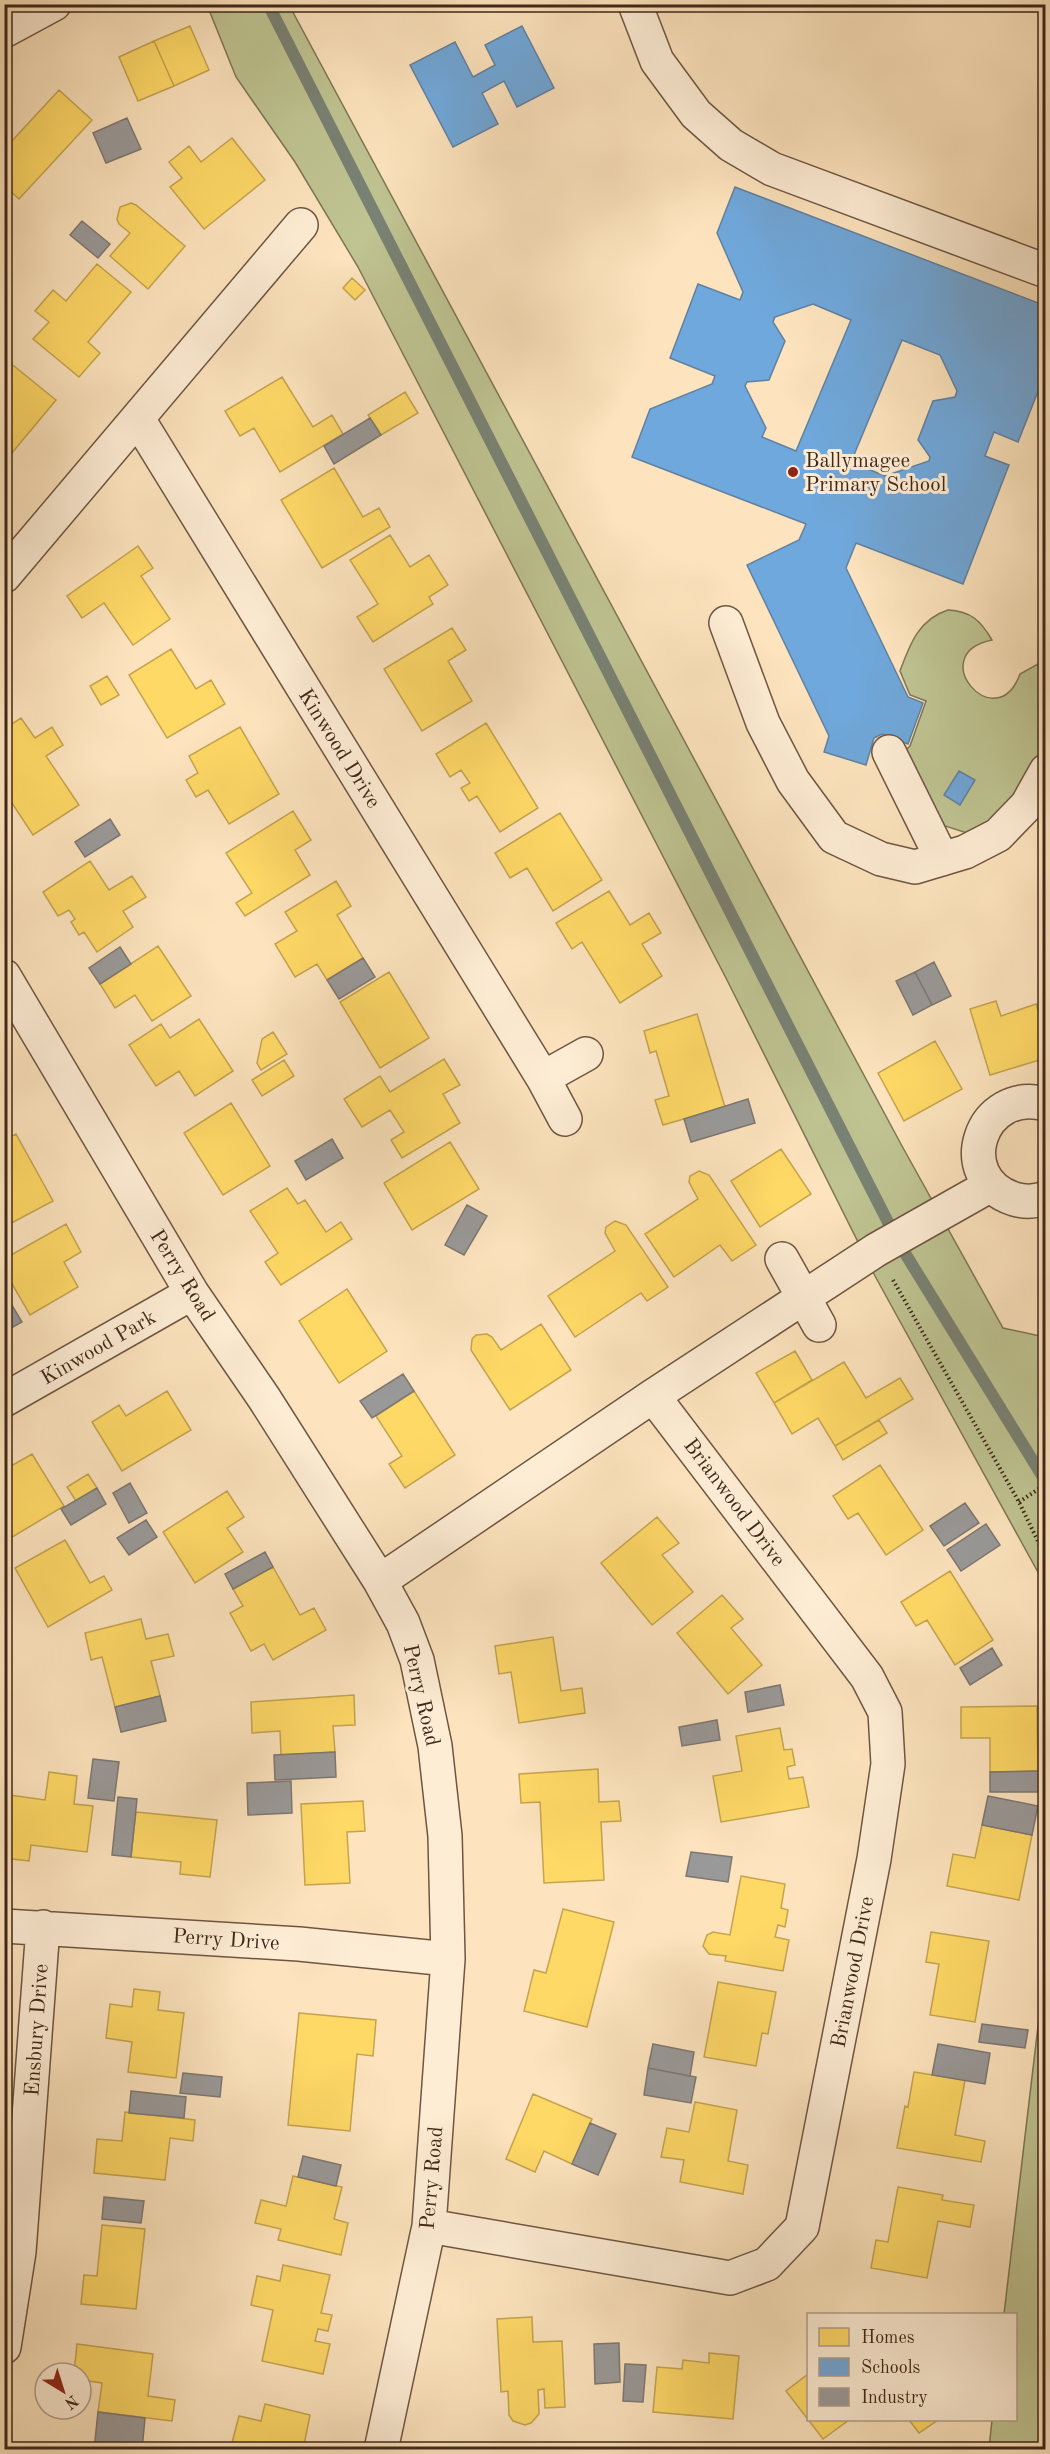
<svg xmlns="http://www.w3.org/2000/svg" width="1050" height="2454" font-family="'Old Standard TT',serif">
	<rect width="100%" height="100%" fill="#fde4be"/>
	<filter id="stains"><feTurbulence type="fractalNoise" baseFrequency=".00333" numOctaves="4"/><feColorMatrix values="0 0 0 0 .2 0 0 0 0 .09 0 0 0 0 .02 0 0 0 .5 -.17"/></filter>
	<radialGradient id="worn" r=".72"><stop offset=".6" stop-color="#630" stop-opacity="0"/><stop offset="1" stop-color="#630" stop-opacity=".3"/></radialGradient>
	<path fill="#bfc492" stroke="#7f7656" stroke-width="1.5" d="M207,5H289L902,1146L1003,1328L1045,1337V1585L875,1276L728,982L358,267L295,162L236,77Z
		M948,610C971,611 981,621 992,640C923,654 996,739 1020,674L1045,660V758L1009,818L973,835L942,825L922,790L916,768L905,751L910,746L926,701L910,695L900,671C910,644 919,619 948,610Z
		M1045,1967V2449H989L992,2420H1016V2314H1004Z"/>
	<path fill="#ffd966" stroke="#c5a44f" stroke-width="1.5" d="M190,26L209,70L174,86L154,41Z
		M154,41L174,86L138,101L119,57Z
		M59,90L92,120L19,199L4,185V139L10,143Z
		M232,138L265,180L204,229L170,187L182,178L169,162L189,146L201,162Z
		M131,203L136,205L185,246L148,289L110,256L130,233L119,224L117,219L120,207Z
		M97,264L131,292L88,342L100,353L79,377L33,339L49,322L35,311L53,290L66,301Z
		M352,278L365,290L355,300L343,288Z
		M4,358L56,400L7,459L4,456Z
		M282,377L313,427L332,415L343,434L280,472L254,428L240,436L225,411Z
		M405,392L418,413L381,435L368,415Z
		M334,468L363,517L379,508L390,527L322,568L281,500Z
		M390,535L410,567L429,555L448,585L429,597L433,604L373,642L357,617L378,604L350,560Z
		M138,546L153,568L141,576L170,619L133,645L104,603L82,618L67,596Z
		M452,628L466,650L448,661L472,701L422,731L384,669Z
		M171,649L196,689L211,680L225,704L167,738L129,675Z
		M107,676L119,695L101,705L90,686Z
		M21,718L35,738L52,727L63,745L46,756L79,805L33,835L4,791V729Z
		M486,723L538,808L500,832L477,796L469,801L461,788L470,783L461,770L450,777L436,754Z
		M240,727L279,794L229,824L208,790L196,797L186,780L198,773L189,756Z
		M293,811L311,840L295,850L310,875L245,916L236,903L252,893L226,853Z
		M560,813L602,880L553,911L527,868L510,878L495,853Z
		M90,861L109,890L132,876L146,897L123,911L133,927L97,952L84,932L79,935L71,922L75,919L69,910L58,916L43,892Z
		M336,881L351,906L337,915L363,958L327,980L317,964L295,977L275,944L297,931L285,912Z
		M609,891L630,925L649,913L661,933L642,944L662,976L620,1003L582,942L572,949L556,923Z
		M158,946L191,996L152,1021L135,995L115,1008L100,984Z
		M389,972L429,1038L380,1068L340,1002Z
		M996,1001L1001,1016L1036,1004L1046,1033V1058L990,1075L970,1009Z
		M697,1014L725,1107L663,1125L655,1100L669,1096L656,1051L650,1053L644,1031Z
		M199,1019L233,1071L195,1096L179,1071L156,1086L129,1045L161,1024L170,1038Z
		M273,1032L287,1054L261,1070L257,1063L262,1039Z
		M935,1041L962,1089L904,1121L878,1073Z
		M444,1059L460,1085L443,1094L460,1123L402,1158L391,1140L404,1132L390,1110L362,1127L344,1099L380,1076L390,1092Z
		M284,1060L294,1076L262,1096L252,1080Z
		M231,1103L270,1166L223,1195L184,1133Z
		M16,1134L53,1201L4,1227V1140Z
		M450,1142L479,1189L412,1230L384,1183Z
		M781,1149L811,1194L760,1227L731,1181Z
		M699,1171L709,1175L756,1245L732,1261L720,1245L674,1277L645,1234L698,1199L689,1182L690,1176Z
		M287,1188L298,1204L305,1200L326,1232L341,1222L352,1239L281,1285L265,1262L278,1253L250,1211Z
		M615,1221L626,1225L668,1287L647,1301L641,1293L575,1337L548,1296L615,1251L605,1233L606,1227Z
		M66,1224L81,1252L64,1262L78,1287L30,1315L4,1270V1259Z
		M347,1289L387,1351L339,1383L299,1321Z
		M541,1324L571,1370L510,1410L471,1350L472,1339L476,1335L487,1334L492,1337L501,1350Z
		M795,1351L812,1380L774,1403L756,1373Z
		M844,1362L866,1398L900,1378L913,1399L835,1446L818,1418L792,1434L774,1403Z
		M167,1391L191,1430L122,1471L92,1422L119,1405L126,1416Z
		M414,1391L455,1455L405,1488L389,1464L402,1456L376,1416Z
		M879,1420L887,1433L843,1460L835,1446Z
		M32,1454L64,1506L4,1542V1507L8,1505L4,1500V1470Z
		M880,1465L923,1530L886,1555L858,1513L848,1519L833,1496Z
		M88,1474L97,1488L76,1501L67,1487Z
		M227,1491L244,1517L227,1528L243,1552L195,1583L163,1532Z
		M657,1517L679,1543L662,1555L693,1592L652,1625L601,1563Z
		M65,1540L90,1583L104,1576L112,1590L48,1627L15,1568Z
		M273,1567L300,1615L314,1608L326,1630L273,1660L264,1644L251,1651L230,1613L243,1606L233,1589Z
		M950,1571L993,1640L955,1665L927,1620L916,1626L901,1602Z
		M722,1595L743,1619L731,1628L762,1665L728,1694L677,1633Z
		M141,1619L146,1639L168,1634L174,1656L151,1661L160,1696L115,1707L102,1657L91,1660L85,1633Z
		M553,1637L561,1691L582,1688L585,1713L519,1723L511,1672L499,1674L495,1646Z
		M354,1695L355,1725L333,1726L335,1752L281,1755L280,1731L252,1733L251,1702Z
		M1037,1706L1038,1771L990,1772V1738H961V1707Z
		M780,1728L784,1750L792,1749L795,1765L787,1767L789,1779L803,1777L809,1807L721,1822L713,1776L742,1771L736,1736Z
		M598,1769L599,1802L619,1801L621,1821L601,1822L604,1880L544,1883L540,1802L521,1803L519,1774Z
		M49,1772L77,1776L74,1804L93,1806L87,1852L31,1845L29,1861L4,1858V1833L10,1795L45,1800Z
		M363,1801L365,1831L347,1832L350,1883L305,1885L301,1804Z
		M136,1812L217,1820L210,1877L180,1874L181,1862L131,1857Z
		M982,1825L1032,1835L1019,1900L947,1886L953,1854L975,1858Z
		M741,1876L785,1884L781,1908L788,1910L785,1927L778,1925L775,1937L789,1940L783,1971L725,1961L726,1956L709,1954L703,1946L707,1935L713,1932L730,1935Z
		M563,1909L614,1922L587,2027L524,2011L534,1970L546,1973Z
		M931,1932L989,1941L975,2022L930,2015L939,1964L926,1962Z
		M718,1982L776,1992L768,2034L762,2033L756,2066L704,2057Z
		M134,1989L160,1992L158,2010L184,2013L176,2078L128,2072L132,2042L106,2038L110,2004L132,2007Z
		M299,2013L376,2020L373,2056L357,2054L350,2131L288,2125Z
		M914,2072L965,2080L955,2135L985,2141L981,2162L897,2148L905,2106L908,2107Z
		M533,2094L592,2119L572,2164L544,2151L535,2172L506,2159Z
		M695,2102L737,2110L728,2161L748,2165L743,2194L680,2182L684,2160L661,2157L667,2128L689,2132Z
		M125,2112L195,2120L193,2141L170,2138L165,2180L94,2173L97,2139L122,2141Z
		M293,2176L342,2187L334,2219L348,2223L341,2255L278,2240L281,2229L255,2223L261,2200L286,2206Z
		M898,2187L943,2195L942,2200L974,2205L970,2227L938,2221L927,2278L871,2268L876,2240L888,2242Z
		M102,2225L145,2229L136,2309L81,2304L84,2275L97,2276Z
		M283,2265L330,2275L321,2313L332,2315L328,2331L318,2329L315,2341L330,2344L323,2374L262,2361L273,2310L251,2305L257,2276L280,2281Z
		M532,2317L533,2342L562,2341L565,2407L545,2408L544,2389L538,2390L539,2414L531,2423L525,2425L513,2421L509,2415L508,2391L501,2392L497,2319Z
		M77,2344L153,2354L148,2396L175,2400L172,2421L98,2412L102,2383L81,2380V2373H74Z
		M709,2353L739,2356L733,2419L653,2412L657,2367L682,2369L683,2360L709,2363Z
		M808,2374V2420H849L823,2439L786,2391Z
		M265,2404L310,2415L303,2450H255L232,2443L239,2416L261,2421Z
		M909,2420H938L919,2433Z"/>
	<path fill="#6fa8dc" stroke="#6181a2" stroke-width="1.5" fill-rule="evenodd" d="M522,26L554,88L517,107L504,81L482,93L498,124L453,147L410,65L455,42L473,77L495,65L485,45Z
		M735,187L1046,306V371L1018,442L994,432L985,456L1009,465L963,584L856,543L846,568L908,697L923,703L908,744L882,734L874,738L866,765L824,752L829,736L747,565L799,540L806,524L632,457L650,409L712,384L715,376L670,358L698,284L740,300L743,292L717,233ZM813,304L851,320L796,451L762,437L766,428L745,386L747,382L769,380L785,341L773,322L775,317ZM902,340L940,355L957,391L955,397L933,401L918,440L930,457L929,461L885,476L851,462Z
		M959,771L975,780L960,805L944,795Z"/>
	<path fill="#999" stroke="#7e7773" stroke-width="1.5" d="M127,118L141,149L106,163L93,133Z
		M82,221L110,244L98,258L70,235Z
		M370,418L381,435L334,464L324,446Z
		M110,819L120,835L85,857L75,842Z
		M120,947L131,964L100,984L89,968Z
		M363,958L375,977L339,999L327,980Z
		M934,962L951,996L932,1005L915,972Z
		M915,972L932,1005L913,1015L896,981Z
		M748,1099L755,1123L691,1142L684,1119Z
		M332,1139L343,1158L306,1180L295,1161Z
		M467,1205L487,1216L464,1255L445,1245Z
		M4,1292L22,1322L4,1332Z
		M403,1374L414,1391L372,1418L360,1401Z
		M130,1483L147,1513L129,1523L113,1493Z
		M97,1488L106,1504L71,1525L61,1509Z
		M965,1503L979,1523L944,1546L930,1526Z
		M146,1520L157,1537L129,1555L117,1538Z
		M986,1524L1000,1545L961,1571L947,1550Z
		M265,1552L273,1567L233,1589L225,1574Z
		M992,1648L1002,1665L970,1685L960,1668Z
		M780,1685L784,1705L748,1712L745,1692Z
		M160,1696L166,1721L121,1732L115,1707Z
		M717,1720L720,1740L682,1746L679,1727Z
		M335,1752L336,1777L275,1780L274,1755Z
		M93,1759L119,1762L114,1801L88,1798Z
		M1038,1771H1046V1792H990V1772Z
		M291,1781L292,1813L248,1815L247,1783Z
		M988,1796L1038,1806L1032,1835L982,1825Z
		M118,1797L137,1799L131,1857L112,1855Z
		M691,1852L732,1857L728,1882L686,1876Z
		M982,2024L1028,2030L1025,2048L979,2042Z
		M653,2044L694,2052L690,2076L648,2068Z
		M938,2044L990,2053L985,2084L932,2075Z
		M648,2068L696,2077L691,2103L644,2095Z
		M183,2073L222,2077L220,2097L180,2093Z
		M131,2091L186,2097L184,2118L129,2113Z
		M590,2123L616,2134L598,2175L572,2164Z
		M303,2156L341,2165L336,2186L298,2177Z
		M104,2197L144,2201L141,2223L102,2219Z
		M619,2343L620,2382L595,2384L594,2344Z
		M625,2364L646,2365L643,2402L623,2401Z
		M98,2412L145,2418L142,2450H94Z"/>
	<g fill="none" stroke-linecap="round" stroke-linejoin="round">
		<path stroke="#798274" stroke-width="12" d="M268,4L892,1230
			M903,1250L1046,1482"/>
		<g stroke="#6e5642" stroke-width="36">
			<path id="minor" d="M635,4L657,61L696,114L731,145L772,169L1046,271
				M4,31L54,4
				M138,419L543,1078L565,1119
				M4,576L301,225
				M726,623L763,723L793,781L834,837L881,859L915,867L965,852L998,835L1027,805L1046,771
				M889,752L942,859
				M4,976L192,1293L264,1398L380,1581L403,1623L417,1660L435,1746L445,1836L448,1959L429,2226L381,2450
				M543,1078L586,1054
				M1046,1104C980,1086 950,1178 1014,1199C1024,1202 1035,1202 1046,1198
				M782,1259L819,1325
				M4,1400L192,1293
				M380,1581L653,1396L876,1250L991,1185
				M4,1926L299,1944L448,1959
				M429,2226L730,2278L767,2264L802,2227L874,1859L888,1764L885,1712L867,1677L653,1396
				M4,2347L19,2252L43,1927"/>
		</g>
		<path stroke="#3f2719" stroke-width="4" stroke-dasharray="1.5 3" stroke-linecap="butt" d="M893,1280L1019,1502L1046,1558
			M1019,1502L1046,1484"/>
		<use href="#minor" stroke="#feedd5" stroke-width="33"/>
	</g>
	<circle fill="#8f2418" stroke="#feedd5" stroke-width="2" cx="793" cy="472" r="6"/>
	<g text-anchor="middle" stroke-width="6" stroke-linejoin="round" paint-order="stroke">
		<g font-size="21" fill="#3f2719" stroke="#feedd5" text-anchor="start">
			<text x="805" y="467">Ballymagee<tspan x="805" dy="24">Primary School</tspan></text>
		</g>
		<g font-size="21" fill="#3f2719" stroke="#feedd5">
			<text transform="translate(340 748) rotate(58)" y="7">Kinwood Drive</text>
			<text transform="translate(183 1275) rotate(58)" y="7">Perry Road</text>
			<text transform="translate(98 1347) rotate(-30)" y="7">Kinwood Park</text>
			<text transform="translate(735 1502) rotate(53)" y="7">Brianwood Drive</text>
			<text transform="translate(422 1695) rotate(77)" y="7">Perry Road</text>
			<text transform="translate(226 1939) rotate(4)" y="7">Perry Drive</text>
			<text transform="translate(852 1972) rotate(-79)" y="7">Brianwood Drive</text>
			<text transform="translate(36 2030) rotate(-86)" y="7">Ensbury Drive</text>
			<text transform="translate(431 2178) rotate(-85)" y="7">Perry Road</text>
		</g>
	</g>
	<rect width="1050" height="2454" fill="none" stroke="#fde4be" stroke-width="24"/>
	<rect x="6" y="6" width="1038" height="2442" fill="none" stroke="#3f2719" stroke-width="3"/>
	<rect x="12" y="12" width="1026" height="2430" fill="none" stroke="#3f2719" stroke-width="1.5"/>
	<rect x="807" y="2313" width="210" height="108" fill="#feedd5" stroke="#b29e8a" stroke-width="1.5"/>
	<rect x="819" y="2328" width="30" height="18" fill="#ffd966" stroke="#b29e8a" stroke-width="1.5"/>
	<text x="861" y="2343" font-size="18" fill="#3f2719">Homes</text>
	<rect x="819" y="2358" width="30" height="18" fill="#6fa8dc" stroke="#b29e8a" stroke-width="1.5"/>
	<text x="861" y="2373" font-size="18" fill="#3f2719">Schools</text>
	<rect x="819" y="2388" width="30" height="18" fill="#999999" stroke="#b29e8a" stroke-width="1.5"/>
	<text x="861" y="2403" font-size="18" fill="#3f2719">Industry</text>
	<g transform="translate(63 2391) rotate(142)"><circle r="28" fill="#feedd5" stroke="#b29e8a" stroke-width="1.5"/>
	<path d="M0-4.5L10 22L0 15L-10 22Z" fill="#8f2418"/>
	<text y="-9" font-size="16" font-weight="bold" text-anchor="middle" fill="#3f2719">N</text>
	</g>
	<rect width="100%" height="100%" filter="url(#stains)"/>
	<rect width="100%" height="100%" fill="url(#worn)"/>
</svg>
